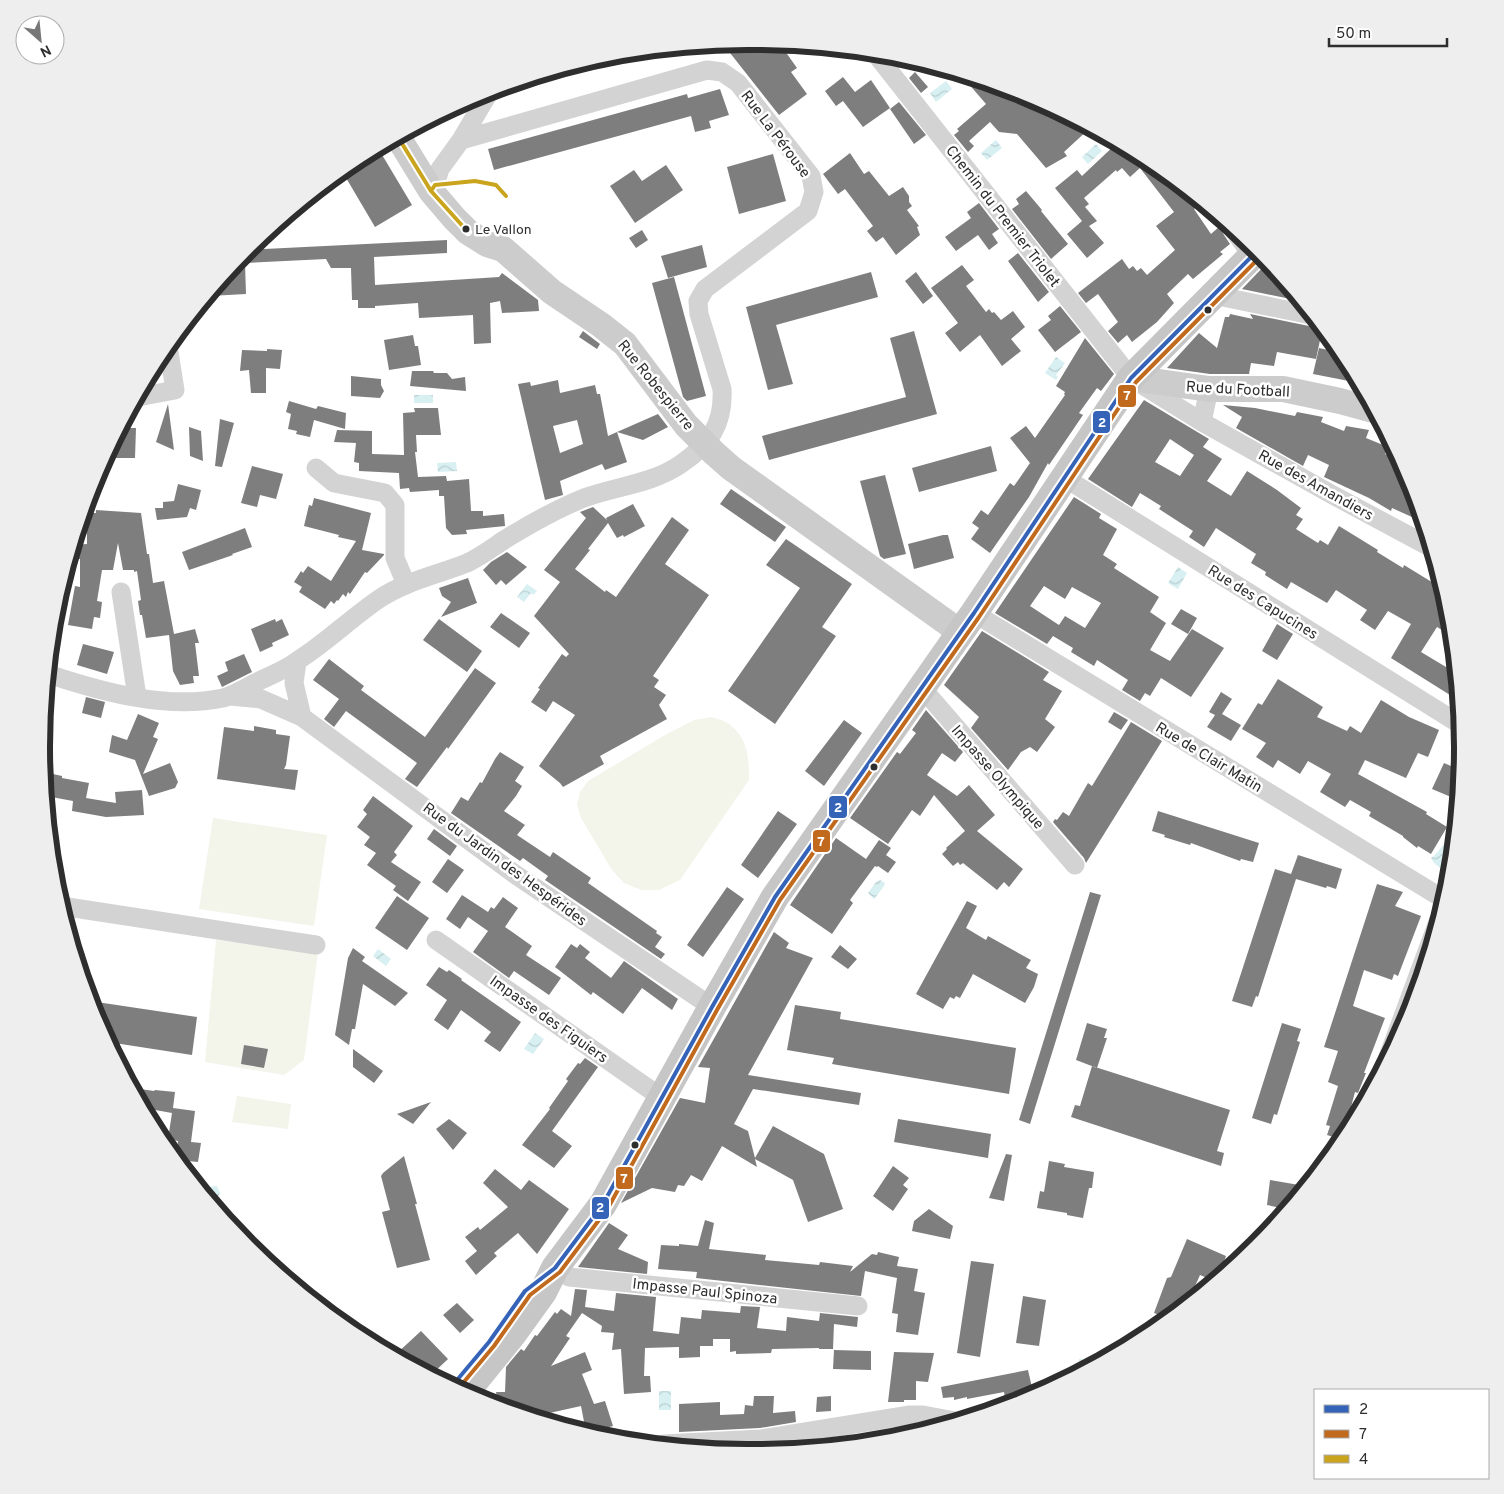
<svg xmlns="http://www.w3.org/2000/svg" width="1504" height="1494" font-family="Overpass,sans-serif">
	<defs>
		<pattern id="water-waves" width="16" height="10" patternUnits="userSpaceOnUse" patternTransform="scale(1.25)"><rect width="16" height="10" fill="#d8f0f2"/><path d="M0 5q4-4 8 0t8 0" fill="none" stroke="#baced0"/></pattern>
	</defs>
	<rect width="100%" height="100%" fill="#fff"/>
	<path fill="#f3f5eb" d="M711,717C716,718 722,720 726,722C748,736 749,757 749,780L680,880L659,890H641L624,883L612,870L581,818L577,805L580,792L588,781L665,735L694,720Z
		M213,818L327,835L314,926L199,909Z
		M216,940L318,952L304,1060L284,1075L205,1062Z
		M237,1096L291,1104L288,1129L232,1122Z"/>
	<path fill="url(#water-waves)" d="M946,81L952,89L936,102L930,93Z
		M996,140L1002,148L987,160L981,153Z
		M1096,144L1102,151L1088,164L1082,157Z
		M1056,357L1065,363L1056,375L1058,377L1056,380L1045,373Z
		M414,395H433V403H414Z
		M456,462L457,471L438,472L437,463Z
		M1178,567L1187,573L1178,589L1168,583Z
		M527,584L537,591L533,595L531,593L524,602L517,597Z
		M1445,843L1452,847C1451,855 1446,862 1440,868L1434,863L1431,858C1437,854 1440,848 1445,843Z
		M880,880L885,883L884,886L875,898L874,899L868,893L876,882Z
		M378,949L391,959L386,966L373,956Z
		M535,1033L544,1039L533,1054L524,1049Z
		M198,1180L202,1181L207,1187L217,1186L220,1193C218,1198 216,1199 210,1200L195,1182Z
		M1079,1359L1090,1360V1365L1079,1371Z
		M659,1391H671V1410H659Z"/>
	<path fill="#7e7e7e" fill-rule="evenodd" d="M747,41L780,44L797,68L791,72L807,94L779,115L723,44Z
		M915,72L928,87L921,93L909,78Z
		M961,75L1027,95L1090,128L1064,152L1067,156L1046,168L1017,134L999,132L990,122L969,141L974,146L968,152L954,135L959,131L957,129L986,104Z
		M843,77L855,92L871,80L890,108L863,127L843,101L836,106L825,91Z
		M720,89L729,115L709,121L711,128L695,132L691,116L494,170L488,149L687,94L688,98Z
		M899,102L926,135L914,144L890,109Z
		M1117,143L1151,162L1169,186L1175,181L1197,199L1194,202L1197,206L1194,209L1211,234L1220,226L1224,235L1230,244L1220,252L1223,254L1193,279L1188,274L1167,294L1174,303L1157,322L1132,342L1127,335L1118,343L1108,331L1118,322L1098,294L1086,303L1078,293L1122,259L1129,269L1133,266L1137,271L1141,268L1147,275L1175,250L1156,226L1174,212L1140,168L1130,177L1122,168L1117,172L1116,170L1084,198L1089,204L1085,207L1097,221L1089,226L1104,243L1087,258L1067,234L1082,221L1055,188L1077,170L1082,176Z
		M378,148L412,205L375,227L342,171L355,160Z
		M850,153L864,174L869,171L889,196L903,187L909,196V202L912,206L907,210L919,226L917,227L920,235L896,255L883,237L876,242L871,236L867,231L873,226L845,189L838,194L823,174Z
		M773,154L786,201L739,214L727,167Z
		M666,165L683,190L635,223L610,186L634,170L642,181Z
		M1026,191L1042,210L1041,211L1068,244L1051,259L1012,209L1019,204L1016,199Z
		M979,203L999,229L992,234L998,243L989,250L978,235L956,251L945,237L971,218L967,212Z
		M642,230L648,240L636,248L629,238Z
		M447,240V253L374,257L375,285L499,277L502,273L538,300L539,311L502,313L500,301L490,303L491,343L474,344L473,315L419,318L418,303L375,306V308H358V300H352L351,268H331L326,259L245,263L246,294L209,296L246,250Z
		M702,245L707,267L668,278L661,256Z
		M1018,253L1049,292L1038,302L1008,261Z
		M1268,262L1272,267L1300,301L1242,289Z
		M962,265L974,280L966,286L986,312L989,309L992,313L994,312L1001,320L1013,311L1025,327L1011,339L1021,351L1002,366L980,335L960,352L945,333L958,323L931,288Z
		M871,272L878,297L776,325L793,384L768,390L746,307Z
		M916,272L933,296L923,304L905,281Z
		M674,277L706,396L687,401L683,397L652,283Z
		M1060,306L1081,332L1055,352L1038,330L1051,320L1048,316Z
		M1230,314L1253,319L1250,314L1309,326H1314L1318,323L1322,328V331L1316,359L1277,352L1274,366L1251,363L1249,374H1210L1167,368L1199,333L1217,348L1225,317H1229Z
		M583,331L600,344L597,349L579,337Z
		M914,331L937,414L769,460L762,436L906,397L890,338Z
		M413,335L415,346H418L421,365L389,370L384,340Z
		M1085,338L1114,374L1101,391L1097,388L1079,413L1083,415L1049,465L1048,463L1029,497L990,553L971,539L979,528L972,523L981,510L988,515L1010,483L1014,486L1030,463L1010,438L1026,426L1035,438L1065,395L1064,394L1065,392L1056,386Z
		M1319,348L1342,353L1359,383L1313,374Z
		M267,349L282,350L280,369L266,368V393H251L249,370L240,371L242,350L267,351Z
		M412,371H433L434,373H447L452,379L465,377L466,391L410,386Z
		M351,376L381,379V385L384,391L380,398L351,396Z
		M558,380L560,393L595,385L597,394H600L608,436L617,432L627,462L605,470L602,464L560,481L563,495L545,500L518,384L530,382L531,386ZM577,420L583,444L560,453L553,426Z
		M1144,400L1209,439L1203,447L1222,459L1207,481L1231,496L1247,471L1277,490L1301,508L1296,515L1303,519L1296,529L1318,543L1320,540L1328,545L1339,526L1378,550L1377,552L1403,568L1404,565L1435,584L1439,577L1449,609L1452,636L1437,627L1421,652L1446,667L1454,655L1458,694L1453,691L1450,695L1391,658L1411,624L1388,611L1375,630L1360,620L1367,610L1336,590L1327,603L1291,582L1287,589L1265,575L1266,572L1251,563L1256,554L1216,528L1204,547L1189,537L1193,531L1159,509L1161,506L1140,493L1132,507L1088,479ZM1170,439L1194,455L1180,476L1155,462Z
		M289,401L316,409L318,406L346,413L345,429L314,420L310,437L296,434L297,431L288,429L291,414L286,412Z
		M168,404L174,450L156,442Z
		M1223,405L1255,408L1295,416L1297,412L1323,417L1321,422L1344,431L1346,426L1369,430L1366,438L1388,447L1385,454L1400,460L1409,477L1423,522L1392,508L1391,511L1369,498L1324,477L1329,465L1308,455L1303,466L1236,428L1242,417Z
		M414,408H438L441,435H416L417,452H415L418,477L446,476L447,481L469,479L471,511H483V516L504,514L505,526L466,530L467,534L452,535L446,528L444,496H439V490L410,492L409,488L400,489L399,473L359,471V463L354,462L356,443L334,442L337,430L372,431V454L404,455L403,413L415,412Z
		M658,414L668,427L643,440L617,432Z
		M220,419L234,423L222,467L215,466Z
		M189,427L201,431L203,461L190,456Z
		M121,428H136L135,458H105L113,443H120Z
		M991,446L997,471L919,492L912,468Z
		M252,466L283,474L276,499L260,495L257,507L241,503Z
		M885,475L906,554L884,559L880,556L860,481Z
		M178,484L201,490L196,510L190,508L187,517L157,520L155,508H163V502L174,501Z
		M731,489L786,527L775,542L720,504Z
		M1074,497L1101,514L1099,518L1117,529L1103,555L1117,564L1114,568L1159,597L1150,612L1166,623L1150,650L1170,661L1192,629L1224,648L1191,697L1161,678L1150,696L1145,693L1140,701L1122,690L1128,680L1097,660L1094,666L1071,652L1073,648L1053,636L1047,644L995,613ZM1044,586L1065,599L1072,587L1101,603L1085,628L1065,616L1059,625L1030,606Z
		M314,498L371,513L362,550L384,554V555L367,573L365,572L350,594L348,592L346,597L343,594L338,601L337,600L334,604L331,601L325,609L299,592L302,587L294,582L301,571L303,573L308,566L331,581L356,541L338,537L339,535L304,526L309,505L312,506Z
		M633,504L645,526L624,537L623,535L617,538L608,523L588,549L590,550L575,569L605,592L606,590L616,597L672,517L689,530L665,564L709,595L653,676L659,680L654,687L666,695L659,705L667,719L600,756L604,764L563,787L560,783L539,766L575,715L553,701L546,712L531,702L540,689L538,688L562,654L566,657L569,654L534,616L560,582L544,570L586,518L580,512L593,507L607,520L606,518Z
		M96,510L141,513L147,554H149L153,583L164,581L174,634L195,629L199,643H195L199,676H193L194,683L180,685L173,671L169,635L146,638L142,615H140L138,601L141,600L137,571L134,572V570H123L118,543L113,570H102L97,601L102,602L100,618L94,617L92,629L68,625L75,586L80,587V559H75V545L87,544V513H96Z
		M245,528L252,547L232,554L233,555L189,570L182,552Z
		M943,535H948L954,558L914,569L908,544Z
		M786,539L852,584L822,627L836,636L775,724L728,691L800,588L766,565Z
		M507,552L527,567L506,585L501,580L496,585L483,570L491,562Z
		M468,578L477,603L441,617L451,602L442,596L439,588Z
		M1181,609L1197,618L1188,634L1171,624Z
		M501,613L530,633L519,648L490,627Z
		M275,619L276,622L282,619L289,635L272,643L273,646L260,652L251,629Z
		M439,619L482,651L467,672L423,640Z
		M1277,624L1293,634L1277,660L1262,651Z
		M982,631L1049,672L1043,680L1062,691L1045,719L1055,727L1037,752L1030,747L1021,752L1008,770L971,728L979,717L944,685Z
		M83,644L114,652L107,674L77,665Z
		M244,654L252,672L222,687L217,676L228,671L225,662Z
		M329,659L364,686L361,690L425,737L475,668L496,683L448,749L447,747L417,787L405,779L417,763L346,711L334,727L324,719L339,699L313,680Z
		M1278,679L1323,707L1317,717L1347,731L1350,726L1361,733L1381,700L1409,717L1439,730L1428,757L1418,753L1406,778L1365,760L1358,774L1427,812L1426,814L1447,827L1431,854L1418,846L1417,848L1403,837V836L1369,816L1371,812L1350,800L1345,807L1320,792L1331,774L1308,761L1300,774L1278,760L1273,768L1256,757L1266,743L1242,729L1258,703L1262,705Z
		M1221,692L1232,699L1222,714L1241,725L1231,741L1207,727L1215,715L1209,712Z
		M86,697L105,702L101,718L82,713Z
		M926,710L963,752L955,762L942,753L927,775L957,796L969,785L995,815L977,831L1023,869L1009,887L1004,882L997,890L963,863L960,865L958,862L953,866L942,854L947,849L946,848L965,831L934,795L920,816L912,810L888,844L850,818L897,752L900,754L916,733L912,730Z
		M1114,712L1128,720L1121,730L1108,722Z
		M138,714L159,723L153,737L158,739L143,774L170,763L178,782L175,788L149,796L135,760L109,752L112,735L127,740Z
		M844,720L862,733L824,786L805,771Z
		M1131,722L1162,741L1086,863L1084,858L1053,822L1055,819L1057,820L1063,812L1069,816L1088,783L1092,786Z
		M254,726L276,730V734L290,736L286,765L284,769L298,770L295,790L217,779L224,727L254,731Z
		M500,752L524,767L515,781L522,786L516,796L504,811L525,825L517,835L550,857L553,852L591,878L588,883L657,931L656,933L662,937L655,947L665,954L661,959L545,880L548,876L523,858L520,861L451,813L461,797L468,801L480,782L482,783L495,759Z
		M1444,763L1460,770L1458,793L1454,791L1451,797L1432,789Z
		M44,772L62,776V778L89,783L86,798L116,803L115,792L142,790L144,815L106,817L72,811L73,801L46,796Z
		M373,796L413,826L394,852L397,855L391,862L421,882L408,901L393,890L396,886L367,865L376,853L364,845L370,837L357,827L367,814L363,810Z
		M778,811L797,824L758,878L741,865Z
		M1158,811L1259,843L1253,862L1241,859L1240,861L1191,843L1190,845L1164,837L1165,835L1152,831Z
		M434,829L457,846L450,856L427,839Z
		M836,838L866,859L879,840L891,848L886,855L896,862L888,873L878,866L877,867L875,866L850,900L853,903L832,934L790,905Z
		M1298,855L1342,869L1336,889L1327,886L1326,888L1296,879L1258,997L1256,996L1252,1007L1232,1001L1275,869L1291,874Z
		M448,859L464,870L447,893L432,882Z
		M1377,884L1403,892L1395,906L1421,916L1398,976L1394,974L1392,980L1364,970L1353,1006L1385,1018L1364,1073H1366L1358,1093L1355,1092L1347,1122L1350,1123L1343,1140L1327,1135L1330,1126L1326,1125L1338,1086L1328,1082L1338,1051L1324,1047Z
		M727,887L744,899L703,957L687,945Z
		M1090,892L1101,895L1030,1124L1019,1120Z
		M462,895L488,912L491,907L494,909L503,897L518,908L505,927L532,946L526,955L561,978L549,995L514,971L509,978L473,952L488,931L468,917L460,929L446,919Z
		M397,896L429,918L407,950L375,928Z
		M967,901L977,906L966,928L986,940L988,936L1031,960L1026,968L1038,974L1034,987L1025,1003L973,974L960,998L956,996L954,999L950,997L943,1009L916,994Z
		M774,932L789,943L786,948L813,958L748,1075L861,1093L859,1105L753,1089L734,1124L748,1131L755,1158L773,1126L824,1154L843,1209L808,1222L793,1180L755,1159L757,1167L722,1146L702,1181L691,1175L684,1186L678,1185L675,1192L652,1188L621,1203L680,1098L705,1103L710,1068L698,1067Z
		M571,944L577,948L580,944L590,952L585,958L611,978L624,961L678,999L672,1010L642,988L623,1014L593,992L591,995L555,967Z
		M840,945L857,959L848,969L831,957Z
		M353,948L365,957L362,961L408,993L395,1006L363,984L355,1029H352L349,1045L335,1035L348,958Z
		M439,967L447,972L449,970L462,979L461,980L521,1022L500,1052L484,1041L491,1032L461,1010L448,1030L434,1020L447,1000L426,985Z
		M90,1001L197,1017L192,1055L108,1042L95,1017Z
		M795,1005L841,1012L840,1019L1016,1048L1009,1094L832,1064L834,1058L787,1050Z
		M1087,1023L1107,1029L1104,1038H1107L1097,1068L1076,1060Z
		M1282,1023L1301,1029L1297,1041L1300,1042L1277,1115L1274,1114L1271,1124L1252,1118Z
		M244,1045L268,1049L264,1068L241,1064Z
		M353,1049L383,1071L374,1083L353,1067Z
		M585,1058L598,1067L552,1131L572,1146L554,1168L522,1145L550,1109L549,1108L568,1081L566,1079L578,1063L580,1064Z
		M1092,1066L1230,1110L1217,1151L1224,1153L1221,1166L1071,1117L1075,1105L1080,1106Z
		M133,1088L154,1091L155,1090L175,1092L173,1108L195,1111L191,1142L201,1143L198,1162L177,1160L176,1159L178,1141L168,1139L172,1113L144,1108Z
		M431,1102L413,1124L397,1114Z
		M449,1119L467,1133L453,1150L436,1129Z
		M898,1119L991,1134L988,1158L894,1142Z
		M1006,1154L1012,1155L1004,1201L989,1198Z
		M404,1156L417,1204H415L430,1260L397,1268L382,1212L390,1210L381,1176L383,1173Z
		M1049,1161L1065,1164L1064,1167L1094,1172L1092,1188H1089L1083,1218L1067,1215V1213L1037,1208L1040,1191L1044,1192Z
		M893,1166L909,1178L903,1185L908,1189L893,1211L873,1196Z
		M495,1169L521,1190L529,1180L569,1209L537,1254L518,1233L494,1253L497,1256L476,1275L465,1261L477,1251L465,1237L478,1227L480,1230L508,1207L483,1183Z
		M1270,1180L1305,1186L1286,1209L1267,1205Z
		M929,1209L953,1226L950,1239L912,1231L914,1221Z
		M705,1220L714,1223L709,1249L766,1255L765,1260L819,1265L820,1262L853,1266L850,1272L872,1254L877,1255L878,1252L899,1257L897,1266L918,1269L914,1291L925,1293L918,1335L896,1332L898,1314L892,1313L897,1278L865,1271L861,1296L696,1278L697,1272L658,1269L661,1245L679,1246V1244L698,1246Z
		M609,1223L628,1235L618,1249L648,1262L647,1274L578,1267Z
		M1187,1239L1226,1256L1218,1278L1214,1281L1200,1275L1188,1302L1168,1318L1154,1313L1167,1278L1171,1277Z
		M971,1261L994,1264L980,1357L957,1353Z
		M575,1289L587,1290L585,1307L614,1311L616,1293L656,1297L653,1331L679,1334L681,1317L701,1319L702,1310L740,1313L741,1306L760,1307L757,1328L786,1331L787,1317L819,1321L820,1313L858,1317L857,1327L834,1324L833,1349H819V1348L772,1349L771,1353L736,1354V1351L730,1352V1339H713V1346H700V1357L679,1358V1347L645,1348L644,1376H650L651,1392L624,1394L621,1349L612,1350L614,1333L601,1332L602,1326L582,1313L566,1336L570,1338L551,1366L585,1352L592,1370L582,1374L594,1404L605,1401L613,1426L602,1429L605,1438L586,1432L581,1406L545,1414L547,1420L499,1406L496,1392H505L506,1367L521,1349L524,1351L535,1335L537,1336L555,1312L557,1314L561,1309L571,1316Z
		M1023,1296L1046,1300L1039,1346L1016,1343Z
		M457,1303L474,1320L460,1333L443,1315Z
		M421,1331L448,1359L431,1375L395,1355Z
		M834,1350L871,1351V1370L833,1369Z
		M894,1352L934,1353L928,1382L916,1381V1400H904V1402H888Z
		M1028,1370L1033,1392L1005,1398L1004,1392L967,1399V1397L954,1400V1397L943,1398L941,1387Z
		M754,1396H774L773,1413L795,1411L796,1422L760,1428L679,1432V1404L720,1402V1415L744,1414L745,1405L753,1406Z
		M831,1396V1411L816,1412L817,1397Z
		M888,1430L890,1440L855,1443L854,1435Z"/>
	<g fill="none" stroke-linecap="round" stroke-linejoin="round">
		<path stroke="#d3d3d3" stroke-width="19" d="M875,53L1131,378L1202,422L1331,494L1430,547
			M431,191L435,185L440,169L461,140L490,91
			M1233,229L1252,256
			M1213,295L1311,315
			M138,397L175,390L168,346
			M1202,422L1209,389
			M316,468L334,483L385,493L395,505V558L406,584
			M1065,478L1461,725
			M121,592L137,697
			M974,613L1445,900
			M297,662L294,683L302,717
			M48,674C102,692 167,710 223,698C234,695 245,688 255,683C269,676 285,670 297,661C326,643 351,618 379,599C406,581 437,575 467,563C480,557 492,548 504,540C530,524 556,509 584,498C617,486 652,484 681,464C710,444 724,424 722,389L699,314L698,301L705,289L808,211L814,192L811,176L738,83L722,72L707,70L461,140
			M922,688L1075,865
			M230,696L261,699L302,717L516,875L712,1007
			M61,906L316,945
			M436,940L662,1098
			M1388,1057L1439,919
			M555,1268L569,1277L858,1306
			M664,1444L761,1439L910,1415H923L955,1421"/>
		<path stroke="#ccc" stroke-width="26" d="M398,137L431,191L454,218L468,232L487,244L503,249L552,292L601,325L625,344L686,425L714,453L731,468L960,632
			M1131,378L1209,389H1283L1340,401L1373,410"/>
		<path stroke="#c6c6c6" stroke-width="28" d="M465,1393L512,1335L543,1292L555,1268L603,1204L712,1007L775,897L974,613L1131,378L1258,250"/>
		<g stroke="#fff" stroke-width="8">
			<path id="bus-1" d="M452,1386L489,1342L525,1291L555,1268L603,1204L712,1007L775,897L974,613L1131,378L1258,250"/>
		</g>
		<g stroke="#fff" stroke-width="8">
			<path id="bus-2" d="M458,1389L494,1346L530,1295L560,1272L608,1208L717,1010L780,900L979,617L1136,382L1262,255"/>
		</g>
		<g stroke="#fff" stroke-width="8">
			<path id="bus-3" d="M398,137L431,191L468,232
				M431,191L435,185L475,181L496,185L506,196"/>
		</g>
		<use href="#bus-1" stroke="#3563b8" stroke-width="4"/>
		<use href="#bus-2" stroke="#c1691c" stroke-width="4"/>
		<use href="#bus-3" stroke="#c9a41c" stroke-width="4"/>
	</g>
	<g fill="#2e2e2e" stroke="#fff" stroke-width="2">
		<circle cx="466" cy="229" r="4.5"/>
		<circle cx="1208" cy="310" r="4.5"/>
		<circle cx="874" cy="767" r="4.5"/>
		<circle cx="635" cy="1145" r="4.5"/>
	</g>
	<g text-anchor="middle" stroke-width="5" stroke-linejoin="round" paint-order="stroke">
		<g font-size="14" fill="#2e2e2e" stroke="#fff" text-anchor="start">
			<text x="475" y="234">Le Vallon</text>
		</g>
		<g font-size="15" fill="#2e2e2e" stroke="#fff">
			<text transform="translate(776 134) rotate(53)" y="5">Rue La Pérouse</text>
			<text transform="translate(1003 216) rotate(52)" y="5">Chemin du Premier Triolet</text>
			<text transform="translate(656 385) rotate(51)" y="5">Rue Robespierre</text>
			<text transform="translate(1238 389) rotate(3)" y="5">Rue du Football</text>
			<text transform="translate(1316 485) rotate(29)" y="5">Rue des Amandiers</text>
			<text transform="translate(1263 602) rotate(32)" y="5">Rue des Capucines</text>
			<text transform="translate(1209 757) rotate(31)" y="5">Rue de Clair Matin</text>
			<text transform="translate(998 777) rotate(49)" y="5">Impasse Olympique</text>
			<text transform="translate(505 864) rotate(36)" y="5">Rue du Jardin des Hespérides</text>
			<text transform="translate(549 1019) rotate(35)" y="5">Impasse des Figuiers</text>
			<text transform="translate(705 1291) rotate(6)" y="5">Impasse Paul Spinoza</text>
		</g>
	</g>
	<path d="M0 0H1504V1494H0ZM747 50H757A697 697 0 0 1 1454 747V747A697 697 0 0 1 757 1444H747A697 697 0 0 1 50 747V747A697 697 0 0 1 747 50Z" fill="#eee" fill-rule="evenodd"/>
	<path fill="none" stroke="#2e2e2e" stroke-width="6" d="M747 50H757A697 697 0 0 1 1454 747V747A697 697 0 0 1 757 1444H747A697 697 0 0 1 50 747V747A697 697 0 0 1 747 50Z"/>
	<g stroke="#fff" stroke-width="2">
		<rect x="1117" y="384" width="20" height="24" rx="5" fill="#c1691c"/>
		<rect x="1092" y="410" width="19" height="24" rx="5" fill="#3563b8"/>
		<rect x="828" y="795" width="20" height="24" rx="5" fill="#3563b8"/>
		<rect x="812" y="829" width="19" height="24" rx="5" fill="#c1691c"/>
		<rect x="615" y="1166" width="19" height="24" rx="5" fill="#c1691c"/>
		<rect x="591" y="1196" width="19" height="24" rx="5" fill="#3563b8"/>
	</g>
	<g font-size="14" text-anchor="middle" font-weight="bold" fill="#fff">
		<text x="1127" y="400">7</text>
		<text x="1102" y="427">2</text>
		<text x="838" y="812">2</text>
		<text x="821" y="846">7</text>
		<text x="624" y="1183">7</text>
		<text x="600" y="1212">2</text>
	</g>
	<rect x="1314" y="1389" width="175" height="90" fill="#ffffff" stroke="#ababab"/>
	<rect x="1324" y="1405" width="25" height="8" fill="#3563b8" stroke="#ababab"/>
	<text x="1359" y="1414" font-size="15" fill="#2e2e2e">2</text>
	<rect x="1324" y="1430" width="25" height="8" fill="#c1691c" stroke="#ababab"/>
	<text x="1359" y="1439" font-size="15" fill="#2e2e2e">7</text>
	<rect x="1324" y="1455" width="25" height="8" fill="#c9a41c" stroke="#ababab"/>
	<text x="1359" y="1464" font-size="15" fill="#2e2e2e">4</text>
	<g transform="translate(40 40) rotate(153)"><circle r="24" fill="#ffffff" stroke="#ababab"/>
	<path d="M0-4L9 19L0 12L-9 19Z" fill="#777777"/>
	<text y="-8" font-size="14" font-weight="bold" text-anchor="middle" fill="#2e2e2e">N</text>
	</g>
	<path d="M1329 38v8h118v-8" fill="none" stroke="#2e2e2e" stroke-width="2.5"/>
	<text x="1336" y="38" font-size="15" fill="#2e2e2e" stroke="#ffffff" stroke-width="4" paint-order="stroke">50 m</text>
</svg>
